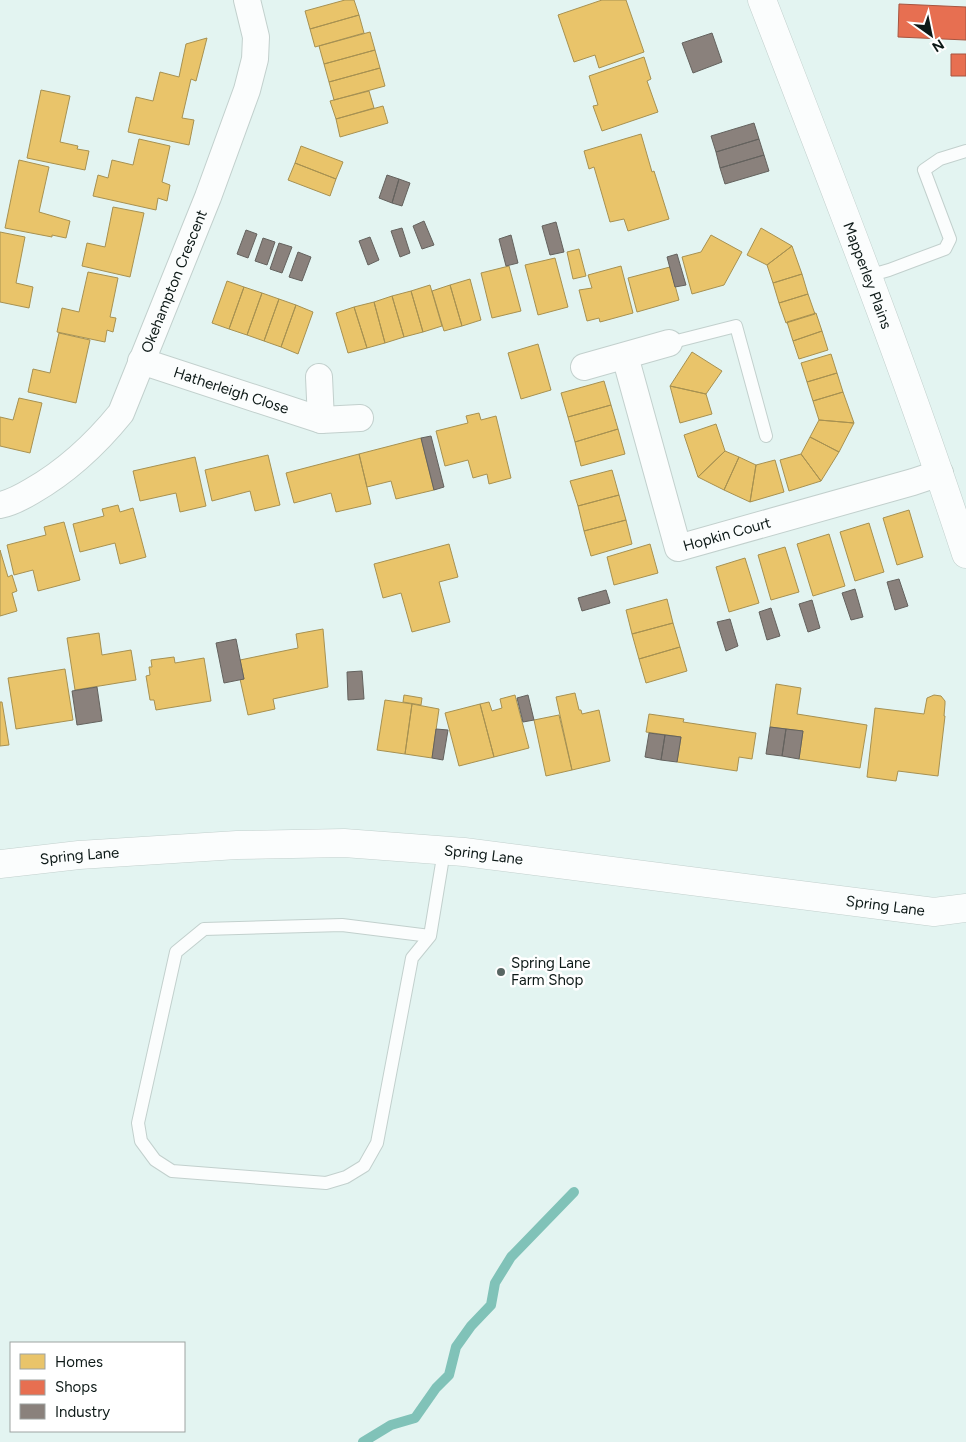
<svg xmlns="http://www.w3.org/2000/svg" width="966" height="1442" font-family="Figtree,sans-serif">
	<rect width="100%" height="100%" fill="#e3f4f1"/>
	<path fill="#e9c46a" stroke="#a79151" d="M345,0H354L359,15L310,29L305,11Z
		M602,0H626L644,52L599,68L595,55L574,62L558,15Z
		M359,15L364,33L315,47L310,29Z
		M370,32L375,50L324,64L319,46Z
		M207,38L196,81L191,79L182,118L194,120L189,145L128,132L136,97L153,101L160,72L179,77L186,44Z
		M375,50L380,68L329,82L324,64Z
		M644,57L651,79L647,81L658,112L602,131L593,106L598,105L589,76Z
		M380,68L385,86L334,100L329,82Z
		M41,90L70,96L60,142L78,146L77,149L89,151L85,170L27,158Z
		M369,91L374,108L336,119L330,101Z
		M383,106L388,123L340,137L336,119Z
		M641,134L652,172L654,171L669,219L628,231L624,219L610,222L594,167L589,169L584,151Z
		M139,139L170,146L162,182L170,185L167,201L158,198L156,210L93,196L98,175L108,178L112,160L133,165Z
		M301,146L343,162L336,179L295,163Z
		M19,160L49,167L39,212L70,221L66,238L52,235V237L5,228Z
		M295,163L336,179L330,196L288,180Z
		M113,207L144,213L130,277L82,266L87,243L105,247Z
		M761,228L792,246L767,265L747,255Z
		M0,232L25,237L16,283L33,287L29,308L0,302Z
		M711,235L742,252L724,285L692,294L682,257L701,252Z
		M792,246L802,274L773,283L767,265Z
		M579,249L586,276L573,279L567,252Z
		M555,258L568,307L538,315L525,265Z
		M509,266L521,311L492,318L481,273Z
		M621,266L633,313L600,322L599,318L587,321L579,290L592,288L588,275Z
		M670,267L679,300L637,312L628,278Z
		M88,272L118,278L110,317L116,318L113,332L107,330L105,342L57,332L62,308L79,312Z
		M802,274L808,294L779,303L773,283Z
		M470,279L481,320L462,326L450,285Z
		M227,281L244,287L229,329L212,323Z
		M430,285L442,326L423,332L411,291Z
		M450,285L462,326L444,331L432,291Z
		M244,287L262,293L247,335L229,329Z
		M411,291L423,332L404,337L392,296Z
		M262,293L279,299L264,341L247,335Z
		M808,294L815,314L786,323L779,303Z
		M392,296L404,337L385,343L374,302Z
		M279,299L296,305L281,347L264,341Z
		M374,302L385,343L367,348L354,307Z
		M296,305L313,312L298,354L281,347Z
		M354,307L367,348L348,353L336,313Z
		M816,313L822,331L793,341L787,322Z
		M822,331L828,350L799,359L793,341Z
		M59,333L90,340L76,403L28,392L33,369L50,373Z
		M538,344L551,390L521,399L508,353Z
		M692,352L722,371L706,394L670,386Z
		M831,354L837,373L807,382L801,363Z
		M837,373L843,392L813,401L807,382Z
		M604,381L611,405L568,417L561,393Z
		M670,386L706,394L712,414L680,423Z
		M843,392L854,423L819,420L813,401Z
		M19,398L42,403L30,453L0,446V417L13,420Z
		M611,405L618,429L575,442L568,417Z
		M479,413L481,420L496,416L511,478L489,484L487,474L473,478L468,460L445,466L436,431L468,423L466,416Z
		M819,420L854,423L839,452L810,437Z
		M716,424L725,451L698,477L684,435Z
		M618,429L625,454L581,466L575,442Z
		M810,437L839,452L821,481L801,454Z
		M421,438L434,490L396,499L391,481L367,487L359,454Z
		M725,451L739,457L724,490L698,477Z
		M359,454L371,504L336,512L331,493L294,503L286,473Z
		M801,454L821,481L789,491L780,460Z
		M268,455L280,505L255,511L250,491L212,501L205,470Z
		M195,457L206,506L180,512L176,493L140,501L133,471Z
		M739,457L756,465L750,502L724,490Z
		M775,460L784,492L750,502L756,465Z
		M612,470L619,495L578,506L570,481Z
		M619,495L626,520L584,531L578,506Z
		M118,505L120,512L133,508L146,557L120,564L115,543L80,552L73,524L104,516L102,509Z
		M909,510L923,557L897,565L883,518Z
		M626,520L632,544L591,556L584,531Z
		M64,522L80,580L38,591L33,570L14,575L7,545L46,535L44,527Z
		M869,523L884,572L855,581L840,532Z
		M829,534L845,586L813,596L797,544Z
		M449,544L458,577L439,582L450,622L412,632L401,593L383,598L374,564Z
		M650,544L658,573L614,585L607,557Z
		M785,547L799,592L771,600L758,555Z
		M0,550L8,577L12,575L17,591L12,593L17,611L0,616Z
		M745,558L759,603L729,612L716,567Z
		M667,599L673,623L632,634L626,610Z
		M673,623L680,647L639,659L632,634Z
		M323,629L328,687L273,699L275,709L248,715L240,679H244L240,660L298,648L296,634Z
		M99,633L102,655L131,650L136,680L75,690L67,638Z
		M680,647L687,671L646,683L639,659Z
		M174,657L175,663L204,658L211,701L156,710L154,700H150L146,676L150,675L149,667H152L151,660Z
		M65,669L73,720L16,729L8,678Z
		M776,684L801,688L797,714L867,725L860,768L799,759L803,731L770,727Z
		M575,693L579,710H581L582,714L599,710L610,761L572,770L556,697Z
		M404,695L422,698L421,705L403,702Z
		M515,695L529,748L494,757L480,704L489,702L492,711L502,708L500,699Z
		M934,695L941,696L945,701V704L944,716H945L938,776L898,771L896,781L867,777L875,708L924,714L927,698Z
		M385,700L412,704L405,754L377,750Z
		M0,702H2L9,745L0,746Z
		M412,704L439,709L432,758L405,754Z
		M480,704L494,757L459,766L445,713Z
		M649,714L684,719L683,722L756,733L752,759L739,757L737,771L677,762L681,737L646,732Z
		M559,715L572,770L546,776L534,720Z"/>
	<path fill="#e76f51" stroke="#a65540" d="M899,4L966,7V40L898,37Z
		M951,54H966V76H951Z"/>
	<path fill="#8a817c" stroke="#64625e" d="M712,33L722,62L693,73L682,43Z
		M754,123L759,139L716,152L711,136Z
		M759,139L764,155L720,168L716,152Z
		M764,155L769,171L725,184L720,168Z
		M387,175L399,179L392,203L379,198Z
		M399,179L410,183L402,206L392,203Z
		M424,221L434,245L422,249L413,226Z
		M556,222L564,252L550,255L542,226Z
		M402,228L410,253L400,257L391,231Z
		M246,230L257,234L248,258L237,254Z
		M511,235L518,263L506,266L499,239Z
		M370,237L379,260L368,265L359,241Z
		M263,238L275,242L267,265L255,261Z
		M279,243L292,247L282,273L270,269Z
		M298,252L311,257L302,281L289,277Z
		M677,254L686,285L675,287L667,257Z
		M431,436L444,487L434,490L421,438Z
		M899,579L908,606L895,610L887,582Z
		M855,589L863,617L851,620L842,593Z
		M606,590L610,603L582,611L578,598Z
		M812,600L820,628L808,632L799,604Z
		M771,608L780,636L767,640L759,612Z
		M730,619L738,646L726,651L717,622Z
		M236,639L244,679L224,683L216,643Z
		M362,671L364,699L348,700L347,672Z
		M97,687L102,721L77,725L72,691Z
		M528,695L534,720L523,722L517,698Z
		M770,727L786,729L782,756L766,754Z
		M436,729L448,730L443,760L432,758Z
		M786,729L803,731L799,759L782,756Z
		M649,733L665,735L661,760L645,757Z
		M665,735L681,737L677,762L661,760Z"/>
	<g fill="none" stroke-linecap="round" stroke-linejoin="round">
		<path stroke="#80c2b8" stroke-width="10" d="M363,1442L391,1425L415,1418L436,1388L449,1375L456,1347L471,1326L491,1305L495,1283L511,1257L574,1192"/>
		<g stroke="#c2d0cd" stroke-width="14">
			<path id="service" d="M868,276L889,270L945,249L950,239L924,170L940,159L966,151
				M669,343L736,326L766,436
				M430,936L342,925L204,929L176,952L138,1123L141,1141L155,1160L172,1171L326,1183L346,1177L364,1166L377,1143L412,958L430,936L444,851"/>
		</g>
		<g stroke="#c2d0cd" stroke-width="28">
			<g id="minor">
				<path id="s1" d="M625,356L678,548L913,482L940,473"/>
				<path id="s2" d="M141,361L321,420L360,418"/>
				<path d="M584,367L669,343"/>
				<path d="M319,377L321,420"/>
				<path id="s3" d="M0,505C11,503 22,497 32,491C67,471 95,445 121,413L208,197L247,90L255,59L256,37L247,0"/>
			</g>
		</g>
		<g stroke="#c2d0cd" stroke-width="29">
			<g id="tertiary">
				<path id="s4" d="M0,864L79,855L237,845L344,843L464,852L934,912L966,908"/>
			</g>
		</g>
		<g stroke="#c2d0cd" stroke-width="29">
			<g id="secondary">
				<path id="s5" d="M762,0C833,184 905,367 966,554"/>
			</g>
		</g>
		<use href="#service" stroke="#fbfdfd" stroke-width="12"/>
		<use href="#minor" stroke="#fbfdfd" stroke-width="26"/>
		<use href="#tertiary" stroke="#fbfdfd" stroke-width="28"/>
		<use href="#secondary" stroke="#fbfdfd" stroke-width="28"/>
	</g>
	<circle fill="#586663" stroke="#fff" stroke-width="2" cx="501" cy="972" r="5"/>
	<g text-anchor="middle" stroke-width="5" stroke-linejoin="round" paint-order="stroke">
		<g font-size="15" fill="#0d1917" stroke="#fff">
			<text dy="5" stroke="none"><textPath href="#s5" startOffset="295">Mapperley Plains</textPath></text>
			<text dy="5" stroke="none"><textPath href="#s3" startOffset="296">Okehampton Crescent</textPath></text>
			<text dy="5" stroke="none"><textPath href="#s2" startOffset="95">Hatherleigh Close</textPath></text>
			<text dy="5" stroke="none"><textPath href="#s1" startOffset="250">Hopkin Court</textPath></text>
			<text dy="5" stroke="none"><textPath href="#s4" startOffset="80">Spring Lane</textPath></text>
			<text dy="5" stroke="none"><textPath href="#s4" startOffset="485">Spring Lane</textPath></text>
			<text dy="5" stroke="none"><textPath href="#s4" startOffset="890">Spring Lane</textPath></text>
		</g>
		<g font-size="15" fill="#0d1917" stroke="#fff" text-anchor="start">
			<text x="511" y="968">Spring Lane<tspan x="511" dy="17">Farm Shop</tspan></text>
		</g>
	</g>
	<rect x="10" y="1342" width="175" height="90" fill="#ffffff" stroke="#9ea3a2"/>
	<rect x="20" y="1354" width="25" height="15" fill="#e9c46a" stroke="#9ea3a2"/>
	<text x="55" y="1367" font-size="15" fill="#0d1917">Homes</text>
	<rect x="20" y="1380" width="25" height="15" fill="#e76f51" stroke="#9ea3a2"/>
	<text x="55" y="1392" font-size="15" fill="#0d1917">Shops</text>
	<rect x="20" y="1404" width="25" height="15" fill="#8a817c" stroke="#9ea3a2"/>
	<text x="55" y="1417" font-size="15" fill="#0d1917">Industry</text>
	<g transform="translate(931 35) rotate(147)" stroke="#ffffff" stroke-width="4" paint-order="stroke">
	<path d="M0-4L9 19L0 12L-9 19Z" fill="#0d1917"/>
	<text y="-8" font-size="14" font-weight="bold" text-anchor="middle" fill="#0d1917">N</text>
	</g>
</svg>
